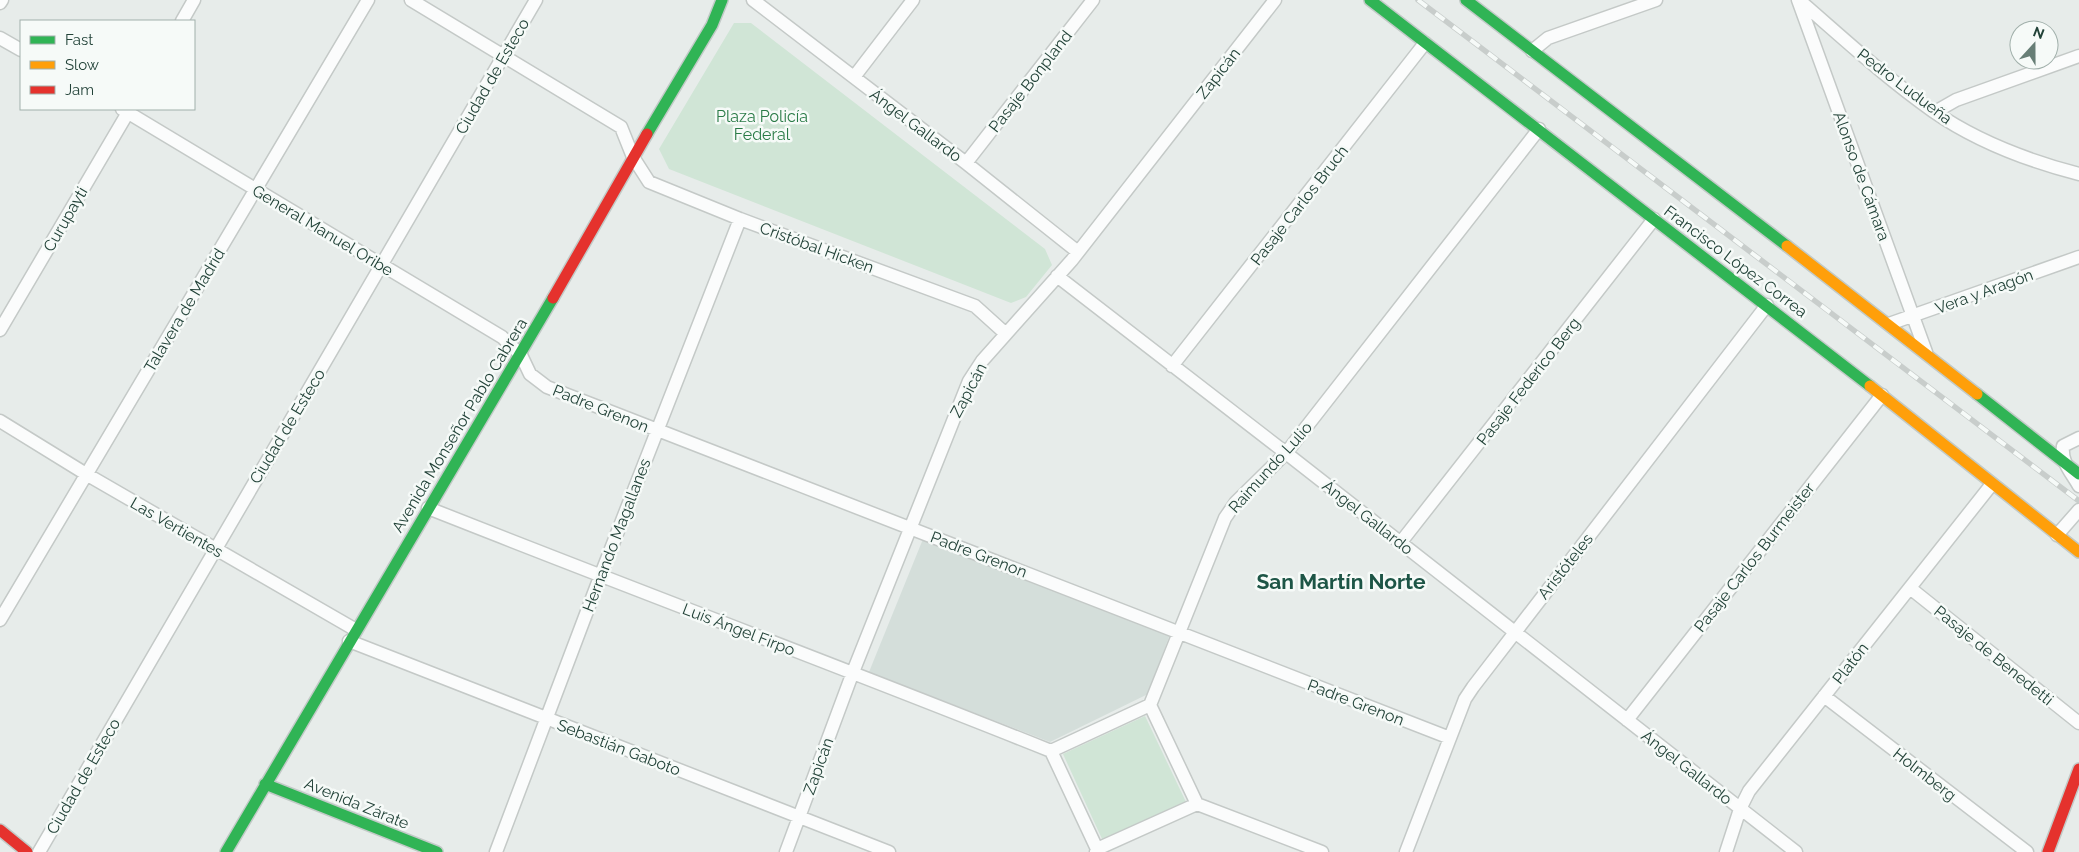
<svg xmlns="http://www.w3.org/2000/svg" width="2079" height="852" font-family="Raleway,sans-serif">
	<rect width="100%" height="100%" fill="#e7ecea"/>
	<path fill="#d4deda" d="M923,539L1170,634L1148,694L1050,742L869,672Z"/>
	<path fill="#d0e5d6" d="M734,23H751L1045,249L1052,265L1026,297L1011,303L669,169L659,149Z
		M1145,716L1186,802L1103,841L1063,754Z"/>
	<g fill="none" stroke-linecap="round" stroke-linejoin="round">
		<g stroke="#c4c9c7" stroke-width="15">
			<path id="street" d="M411,0L621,127L633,157L649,182L740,219L975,306L1006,334
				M753,0L966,163L1078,252
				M1798,0L1926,352
				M1799,0C1843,38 1886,78 1933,111C1976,141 2029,161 2079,174
				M0,3L2,0
				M182,21L194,0
				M0,38L21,50
				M1532,51L1548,38L1656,0
				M854,77L913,0
				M122,109L502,337L521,355L530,374L547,387L1450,738
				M1935,112L1956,100L2079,56
				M966,163L1093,0
				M1057,276L1286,453L1796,852
				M1889,324L2079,257
				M0,330L130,109
				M1172,366L1425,43
				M0,421L86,474L356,630
				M2079,438L2063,446C2061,463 2072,473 2079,486
				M428,508C635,590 844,668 1051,751L1097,849
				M2057,535L2079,510
				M1401,542L1654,219
				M1910,588L2079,723
				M0,620L368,0
				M349,641L889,852
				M1824,696L2027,852
				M1627,720L1882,395
				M1051,751L1150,705
				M1197,804L1150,705L1225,518L1236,502L1286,453L1539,129
				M1197,804L1322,852
				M39,852L536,0
				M496,852L600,577L740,219
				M786,852L853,672L969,381L982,361L1072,260L1275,0
				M1096,852L1097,849L1197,804
				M1406,852L1465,699L1473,687L1767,305
				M1726,852L1740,809L1749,791L1992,484"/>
		</g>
		<g stroke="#c2cac7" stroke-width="14">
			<path id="fast" d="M1370,0L1870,386
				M1466,0L1787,246
				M647,134L712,25L722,0
				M1977,394L2079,474
				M265,784L437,852
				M226,852L553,298"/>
		</g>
		<g stroke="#c2cac7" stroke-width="14">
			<path id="slow" d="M1787,246L1977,394
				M1870,386L2079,552"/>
		</g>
		<g stroke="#c2cac7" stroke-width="14">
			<path id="jam" d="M553,298L647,134
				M0,830L27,852
				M2048,852L2079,769"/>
		</g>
		<use href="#street" stroke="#fbfcfc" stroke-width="12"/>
		<use href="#fast" stroke="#30b455" stroke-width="11"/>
		<use href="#slow" stroke="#ff9f0a" stroke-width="11"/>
		<use href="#jam" stroke="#e5322d" stroke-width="11"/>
		<g stroke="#c8cdcb" stroke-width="5.5">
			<path id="rail" d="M1418,0L2079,501"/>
		</g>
		<use href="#rail" stroke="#f6faf8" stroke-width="4" stroke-dasharray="11" stroke-linecap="butt"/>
	</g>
	<g text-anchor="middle" stroke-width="5" stroke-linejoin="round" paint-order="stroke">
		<g font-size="16" fill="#224238" stroke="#f6faf8">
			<text transform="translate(1218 73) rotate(-52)" y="6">Zapicán</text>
			<text transform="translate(492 76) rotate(-60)" y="6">Ciudad de Esteco</text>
			<text transform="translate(1030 81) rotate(-52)" y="6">Pasaje Bonpland</text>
			<text transform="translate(1905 86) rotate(37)" y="6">Pedro Ludueña</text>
			<text transform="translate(916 125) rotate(37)" y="6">Ángel Gallardo</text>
			<text transform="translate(1862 176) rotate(70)" y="6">Alonso de Cámara</text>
			<text transform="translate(1299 205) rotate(-52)" y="6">Pasaje Carlos Bruch</text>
			<text transform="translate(65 219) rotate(-60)" y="6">Curupayti</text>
			<text transform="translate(323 230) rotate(31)" y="6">General Manuel Oribe</text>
			<text transform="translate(817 247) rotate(20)" y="6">Cristóbal Hicken</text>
			<text transform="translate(1736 261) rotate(37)" y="6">Francisco López Correa</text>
			<text transform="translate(1984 291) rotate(-20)" y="6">Vera y Aragón</text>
			<text transform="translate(184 310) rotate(-59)" y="6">Talavera de Madrid</text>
			<text transform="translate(1528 381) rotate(-52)" y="6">Pasaje Federico Berg</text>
			<text transform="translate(968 390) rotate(-62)" y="6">Zapicán</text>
			<text transform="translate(601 408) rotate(22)" y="6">Padre Grenon</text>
			<text transform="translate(459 425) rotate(-59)" y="6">Avenida Monseñor Pablo Cabrera</text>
			<text transform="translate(287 426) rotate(-59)" y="6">Ciudad de Esteco</text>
			<text transform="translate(1270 467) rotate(-48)" y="6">Raimundo Lulio</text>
			<text transform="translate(1368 517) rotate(38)" y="6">Ángel Gallardo</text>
			<text transform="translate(177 527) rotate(30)" y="6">Las Vertientes</text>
			<text transform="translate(616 535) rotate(-69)" y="6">Hernando Magallanes</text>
			<text transform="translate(979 554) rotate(21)" y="6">Padre Grenon</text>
			<text transform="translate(1754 557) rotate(-52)" y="6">Pasaje Carlos Burmeister</text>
			<text transform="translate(1565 566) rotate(-52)" y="6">Aristóteles</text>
			<text transform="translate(739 629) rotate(21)" y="6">Luis Ángel Firpo</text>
			<text transform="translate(1994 655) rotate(39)" y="6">Pasaje de Benedetti</text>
			<text transform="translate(1850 663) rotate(-52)" y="6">Platón</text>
			<text transform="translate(1356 702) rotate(21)" y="6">Padre Grenon</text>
			<text transform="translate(619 747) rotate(21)" y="6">Sebastián Gaboto</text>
			<text transform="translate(818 766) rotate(-70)" y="6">Zapicán</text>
			<text transform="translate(1687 767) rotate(38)" y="6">Ángel Gallardo</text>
			<text transform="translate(1925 774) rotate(38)" y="6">Holmberg</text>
			<text transform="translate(83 776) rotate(-60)" y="6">Ciudad de Esteco</text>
			<text transform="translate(357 803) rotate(22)" y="6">Avenida Zárate</text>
		</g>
		<g font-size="16" fill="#2a7b47" stroke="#f6faf8">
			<text x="762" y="122">Plaza Policía<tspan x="762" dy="18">Federal</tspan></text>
		</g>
		<g font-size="21" font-weight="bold" fill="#1d5546" stroke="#f6faf8">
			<text x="1341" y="589">San Martín Norte</text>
		</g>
	</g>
	<rect x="20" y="20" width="175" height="90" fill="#f6faf8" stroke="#a1b0ab"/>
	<rect x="30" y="36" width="25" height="8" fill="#30b455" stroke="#a1b0ab"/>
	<text x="65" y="45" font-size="15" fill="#224238">Fast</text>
	<rect x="30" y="61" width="25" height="8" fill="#ff9f0a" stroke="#a1b0ab"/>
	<text x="65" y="70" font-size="15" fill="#224238">Slow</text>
	<rect x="30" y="86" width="25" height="8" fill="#e5322d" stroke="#a1b0ab"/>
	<text x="65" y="95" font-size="15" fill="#224238">Jam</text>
	<g transform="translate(2034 45) rotate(21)"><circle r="24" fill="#f6faf8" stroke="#a1b0ab"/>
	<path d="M0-4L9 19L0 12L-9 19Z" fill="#677e76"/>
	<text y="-8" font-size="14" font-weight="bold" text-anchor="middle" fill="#224238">N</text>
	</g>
</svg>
